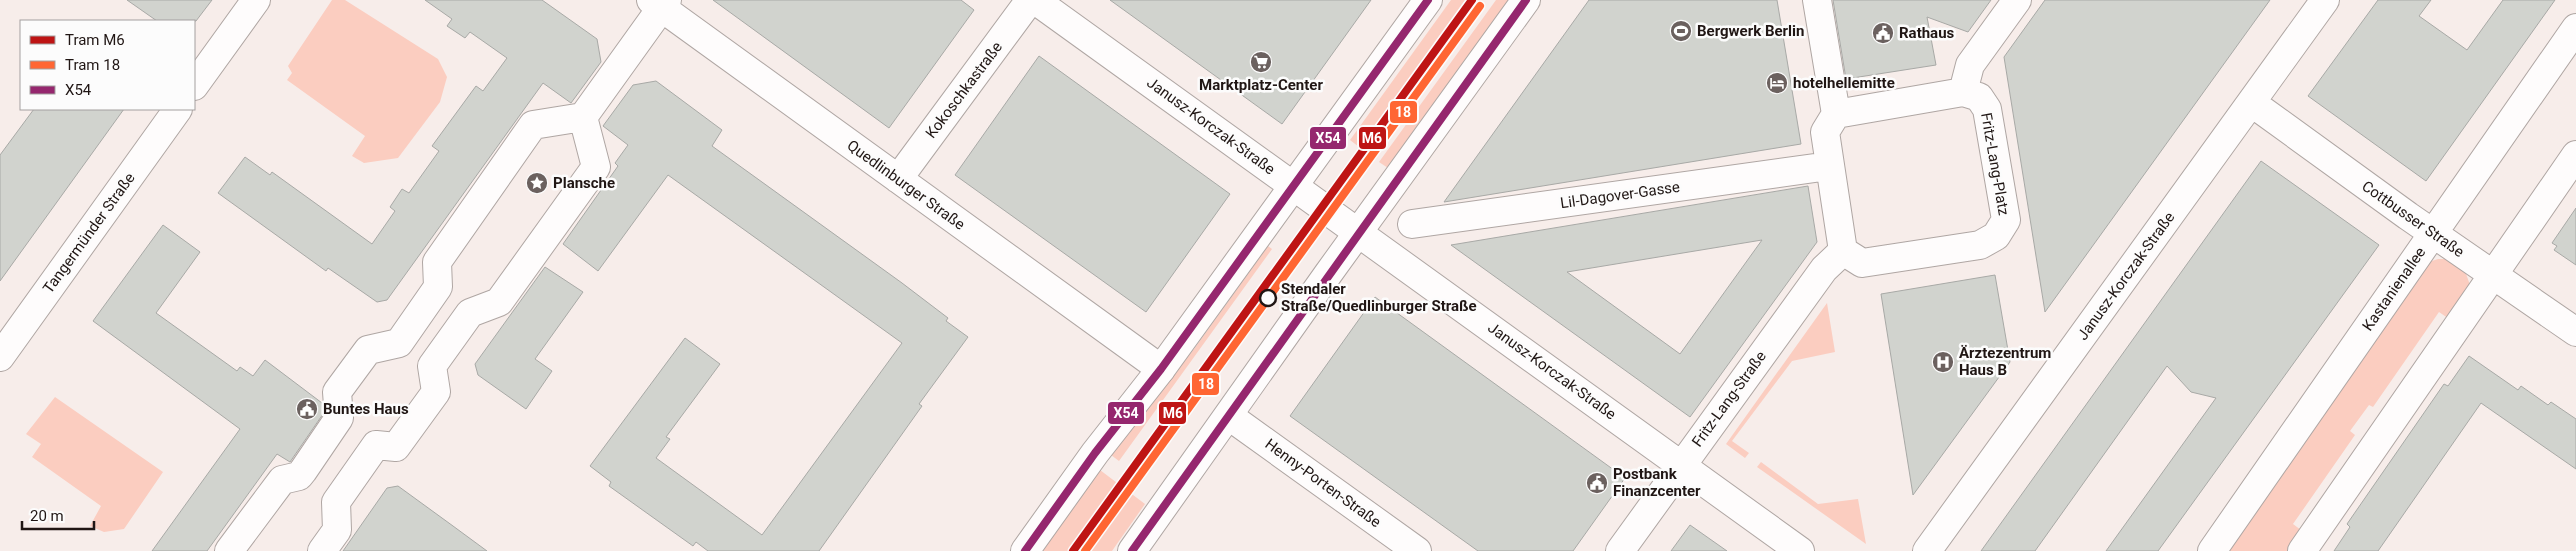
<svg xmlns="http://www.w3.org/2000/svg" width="2576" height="551" font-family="Roboto,sans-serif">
	<rect width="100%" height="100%" fill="#f7edea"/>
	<path fill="#fbcdc0" d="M332,0H345L438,59L447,77L440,102L398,158L364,163L352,156L365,136L287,80L292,73L288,66Z
		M1451,0H1465L1359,147L1350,140Z
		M1496,0H1510L1388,168L1379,162Z
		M1268,246L1272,249L1119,461L1111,455L1194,349Z
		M2438,259H2447L2464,268L2470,285L2452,321L2439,312L2373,407L2369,405L2350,431L2355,435L2293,524L2305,533L2292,551H2224L2426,263Z
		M1827,303L1835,352L1792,361L1732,441L1749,453L1745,458L1726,444Z
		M55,397L163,472L124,529L104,532L90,526L101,506L32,457L41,444L26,434Z
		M1761,462L1818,504L1858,499L1866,544L1757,467Z
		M1100,470L1145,504L1112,551H1041Z"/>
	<path fill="#d1d3ce" stroke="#a8a9a6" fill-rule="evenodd" d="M127,0H212L196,21H157Z
		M425,0H542L597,39L601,62L571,103L543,83L387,300L377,302L328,268L326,271L218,193L245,157L270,175L272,172L372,244L395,211L390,207L402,189L409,193L439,151L432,146L476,86L483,91L507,58L470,32L465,38L447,26L452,19Z
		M713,0H961L974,10L889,128Z
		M1110,0H1371L1282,124Z
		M1589,0H1777L1801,144L1444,202Z
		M1833,0H1991L1968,32L1927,17L1936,65L1846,79Z
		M2045,0H2270L2045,312L2004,57Z
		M2378,0H2431L2419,16L2467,50L2503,0H2555L2426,181L2308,96Z
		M1039,56L1230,194L1146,312L955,175Z
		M656,81L722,130L712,146L902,283L948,318L946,321L968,337L919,404L922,406L819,551H708L696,542L693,546L609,486L611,482L590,466L685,338L720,364L666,437L670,439L656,458L762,535L902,343L668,175L598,271L563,244L618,166L615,163L628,145L603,126L633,85Z
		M34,109H124L0,281V155Z
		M2261,161L2379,245L2158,551H2106L2216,398L2191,392L2167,366L2035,551H1981Z
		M1808,186L1817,242L1690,417L1451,245ZM1762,240L1680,354L1567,272Z
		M2576,208V265L2554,250L2557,246L2552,243Z
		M163,225L200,252L156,313L237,371L240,367L253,376L265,360L322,403L323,414L290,462L277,454L207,551H152L240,429L93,321Z
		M545,267L583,292L535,359L552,371L526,409L478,375L475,364Z
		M1995,275L2010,362L1913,495L1881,294Z
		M1375,297L1625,478L1573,551H1478L1290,416Z
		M2469,356L2518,390L2521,386L2548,405L2551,402L2576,419V469L2481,403L2378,551H2334L2350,527L2347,524L2444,384L2448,386Z
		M398,486L453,526L487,551H343L387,488Z
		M1690,525L1727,551H1671Z"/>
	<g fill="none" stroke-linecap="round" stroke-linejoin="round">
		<g stroke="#afa6a3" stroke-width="30">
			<path id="minor" d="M651,0L1161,369
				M1035,0L1800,551
				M1817,0L1836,114
				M194,86L256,0
				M1963,92L1979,97L1987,109L2006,220L1996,236L1980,245L1862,263L1843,251L1825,132L1836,114Z
				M1963,92L1970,65L2017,0
				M2252,103L2408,216L2576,332
				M898,179L1030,0
				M1412,224L1829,166
				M0,357L178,109
				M1229,416L1417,551
				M229,551L282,480L299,476L303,471L339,418L337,392L368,350L399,343L438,287L437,262L533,125L583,117L667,0
				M322,551L337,530L336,502L376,445L396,447L436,392L432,366L470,313L499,302L596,167L583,117
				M1620,551L1824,269L1843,251
				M1927,551L2325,0
				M2212,551L2576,28
				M2302,551L2576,155"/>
		</g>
		<g stroke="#afa6a3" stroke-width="30">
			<path id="major" d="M1025,551L1095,453L1161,369L1428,0
				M1132,551L1328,274L1526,0"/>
		</g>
		<use href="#minor" stroke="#fefcfc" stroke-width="28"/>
		<use href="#major" stroke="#fefcfc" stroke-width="28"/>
		<g stroke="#fcfcfc" stroke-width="11">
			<path id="bus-1" d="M1025,551L1095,453L1161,369L1428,0
				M1132,551L1526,0"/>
		</g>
		<use href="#bus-1" stroke="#95276e" stroke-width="8"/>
		<g stroke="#fcfcfc" stroke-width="11">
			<path id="tram-1" d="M1073,551L1472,0"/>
		</g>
		<g stroke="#fcfcfc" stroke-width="11">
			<path id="tram-2" d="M1085,551L1480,6"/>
		</g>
		<use href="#tram-1" stroke="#be1414" stroke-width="8"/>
		<use href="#tram-2" stroke="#f63" stroke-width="8"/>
	</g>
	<defs>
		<g id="stadium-disc" transform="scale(1.125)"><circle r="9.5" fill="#6b615f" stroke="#fcfcfc"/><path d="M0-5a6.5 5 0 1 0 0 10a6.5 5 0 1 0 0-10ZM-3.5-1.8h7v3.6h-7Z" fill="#fff"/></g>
		<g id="civic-disc" transform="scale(1.125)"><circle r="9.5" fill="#6b615f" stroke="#fcfcfc"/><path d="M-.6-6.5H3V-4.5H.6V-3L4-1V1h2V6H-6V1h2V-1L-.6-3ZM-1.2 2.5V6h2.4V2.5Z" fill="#fff"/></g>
		<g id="supermarket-disc" transform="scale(1.125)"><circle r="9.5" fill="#6b615f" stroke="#fcfcfc"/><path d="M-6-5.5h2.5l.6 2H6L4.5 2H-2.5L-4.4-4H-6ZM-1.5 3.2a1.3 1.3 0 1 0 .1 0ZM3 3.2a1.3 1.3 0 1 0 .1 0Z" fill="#fff"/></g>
		<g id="hotel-disc" transform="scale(1.125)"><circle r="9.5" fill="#6b615f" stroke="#fcfcfc"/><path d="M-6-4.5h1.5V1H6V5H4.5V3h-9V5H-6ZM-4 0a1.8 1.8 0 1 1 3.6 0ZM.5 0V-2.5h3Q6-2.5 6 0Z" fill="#fff"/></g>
		<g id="sight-disc" transform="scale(1.125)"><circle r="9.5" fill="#6b615f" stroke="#fcfcfc"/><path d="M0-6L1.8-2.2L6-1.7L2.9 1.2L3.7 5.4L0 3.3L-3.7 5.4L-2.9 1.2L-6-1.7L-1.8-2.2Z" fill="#fff"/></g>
		<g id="hospital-disc" transform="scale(1.125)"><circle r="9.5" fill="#6b615f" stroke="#fcfcfc"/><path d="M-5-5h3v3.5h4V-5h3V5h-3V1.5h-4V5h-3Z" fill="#fff"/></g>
	</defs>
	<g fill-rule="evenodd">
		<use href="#stadium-disc" x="1681" y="31"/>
		<use href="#civic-disc" x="1883" y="33"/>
		<use href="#supermarket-disc" x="1261" y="62"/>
		<use href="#hotel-disc" x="1777" y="83"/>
		<use href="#sight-disc" x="537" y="183"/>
		<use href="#hospital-disc" x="1943" y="362"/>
		<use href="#civic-disc" x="307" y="409"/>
		<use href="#civic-disc" x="1597" y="483"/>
	</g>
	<circle fill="#fcfcfc" stroke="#201614" stroke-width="2.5" cx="1268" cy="298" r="8"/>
	<g text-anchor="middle" stroke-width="5" stroke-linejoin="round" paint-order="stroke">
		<g font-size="15" font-weight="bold" fill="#201614" stroke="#fcfcfc" text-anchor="start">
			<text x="1697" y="36">Bergwerk Berlin</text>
			<text x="1899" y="38">Rathaus</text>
			<text x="1793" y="88">hotelhellemitte</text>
			<text x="1261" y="90" text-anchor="middle">Marktplatz-Center</text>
			<text x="553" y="188">Plansche</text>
			<text x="1959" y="358">Ärztezentrum<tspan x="1959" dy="17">Haus B</tspan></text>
			<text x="323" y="414">Buntes Haus</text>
			<text x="1613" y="479">Postbank<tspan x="1613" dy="17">Finanzcenter</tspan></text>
		</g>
		<g font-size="15" fill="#201614" stroke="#fcfcfc">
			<text transform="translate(964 90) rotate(-53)" y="5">Kokoschkastraße</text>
			<text transform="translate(1211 126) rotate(36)" y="5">Janusz-Korczak-Straße</text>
			<text transform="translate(1995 164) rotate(80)" y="5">Fritz-Lang-Platz</text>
			<text transform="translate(906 185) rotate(36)" y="5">Quedlinburger Straße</text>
			<text transform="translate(1620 195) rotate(-8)" y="5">Lil-Dagover-Gasse</text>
			<text transform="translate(2413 219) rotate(35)" y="5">Cottbusser Straße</text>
			<text transform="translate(89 233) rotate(-54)" y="5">Tangermünder Straße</text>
			<text transform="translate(2126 276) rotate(-54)" y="5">Janusz-Korczak-Straße</text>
			<text transform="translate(2394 289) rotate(-55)" y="5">Kastanienallee</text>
			<text transform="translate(1552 371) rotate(36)" y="5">Janusz-Korczak-Straße</text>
			<text transform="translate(1729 399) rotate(-54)" y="5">Fritz-Lang-Straße</text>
			<text transform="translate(1323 483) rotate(36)" y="5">Henny-Porten-Straße</text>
		</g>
		<g font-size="15" font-weight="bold" fill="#201614" stroke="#fcfcfc" text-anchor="start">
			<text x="1281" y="294">Stendaler<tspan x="1281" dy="17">Straße/Quedlinburger Straße</tspan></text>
		</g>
	</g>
	<g stroke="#fcfcfc" stroke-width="2">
		<rect x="1389" y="100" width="29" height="24" rx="5" fill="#f63"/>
		<rect x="1358" y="126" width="29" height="24" rx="5" fill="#be1414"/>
		<rect x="1309" y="126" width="38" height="24" rx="5" fill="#95276e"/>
		<rect x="1191" y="372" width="29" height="24" rx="5" fill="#f63"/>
		<rect x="1158" y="401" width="29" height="24" rx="5" fill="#be1414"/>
		<rect x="1107" y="401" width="38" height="24" rx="5" fill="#95276e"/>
	</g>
	<g font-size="14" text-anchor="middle" font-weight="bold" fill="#fff">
		<text x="1403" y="117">18</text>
		<text x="1372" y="143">M6</text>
		<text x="1328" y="143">X54</text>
		<text x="1206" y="389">18</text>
		<text x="1173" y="418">M6</text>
		<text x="1126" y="418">X54</text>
	</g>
	<rect x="20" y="20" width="175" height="90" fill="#fcfcfc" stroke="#a4a09f"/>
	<rect x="30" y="36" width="25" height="8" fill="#be1414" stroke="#a4a09f"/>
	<text x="65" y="45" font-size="15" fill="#201614">Tram M6</text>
	<rect x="30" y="61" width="25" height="8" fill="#ff6633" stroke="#a4a09f"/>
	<text x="65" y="70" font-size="15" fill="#201614">Tram 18</text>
	<rect x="30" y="86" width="25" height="8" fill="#95276e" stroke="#a4a09f"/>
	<text x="65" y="95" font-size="15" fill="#201614">X54</text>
	<path d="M22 521v8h72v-8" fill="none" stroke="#201614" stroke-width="2.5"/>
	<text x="30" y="521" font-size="15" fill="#201614" stroke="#fcfcfc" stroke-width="4" paint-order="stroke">20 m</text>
</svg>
